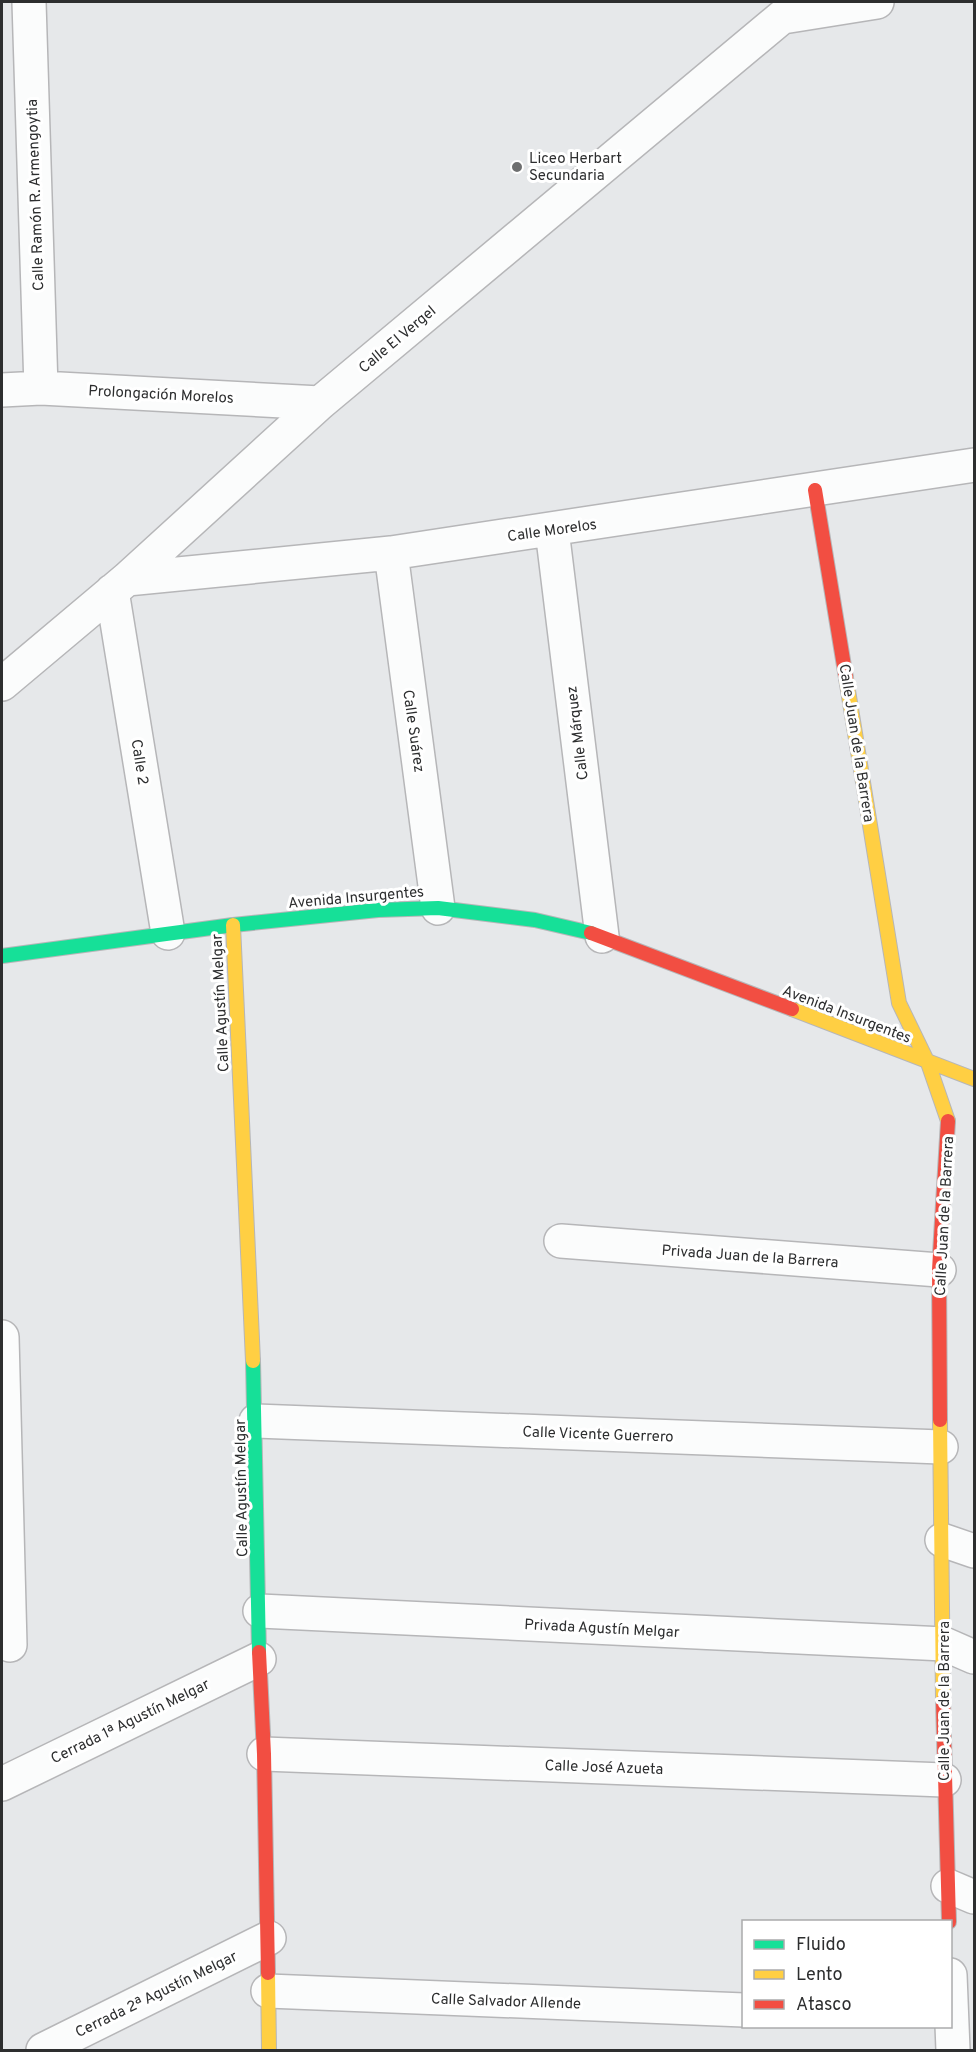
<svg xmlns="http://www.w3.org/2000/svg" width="976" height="2052" font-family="Overpass,sans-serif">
	<rect width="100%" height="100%" fill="#e6e8ea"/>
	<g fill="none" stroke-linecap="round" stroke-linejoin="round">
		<g stroke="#b6b6b8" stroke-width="36">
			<path id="street" d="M29,2L41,388
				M783,17L877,2
				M2,390L41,388L320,403
				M552,530L602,936
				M391,553L438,908
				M127,579L391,553L974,465
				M112,591L168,933
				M2,684L127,579L320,403L800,2
				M561,1241L939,1270
				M2,1337L10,1645
				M256,1421L941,1447
				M942,1540L974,1551
				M260,1611L944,1644L974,1657
				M264,1754L944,1780
				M2,1784L259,1659
				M948,1886L974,1897
				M950,1975L953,2050
				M268,1991L744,2010
				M43,2050L269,1938"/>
		</g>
		<g stroke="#b6b6b8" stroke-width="16">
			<path id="fast" d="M2,956L233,925L378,910L438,908L535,920L591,933
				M253,1361L259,1652"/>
		</g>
		<g stroke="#b6b6b8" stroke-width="16">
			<path id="slow" d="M846,678L899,1003L928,1063L948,1121
				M233,925L253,1361
				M792,1009L974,1079
				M940,1420L943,1701
				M268,1973L269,2050"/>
		</g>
		<g stroke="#b6b6b8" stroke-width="16">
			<path id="jam" d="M815,490L846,678
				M591,933L792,1009
				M940,1420L939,1270L948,1121
				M259,1652L264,1754L268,1973
				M943,1701L949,1922"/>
		</g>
		<use href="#street" stroke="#fbfcfc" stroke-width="33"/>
		<use href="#fast" stroke="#16e098" stroke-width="14"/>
		<use href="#slow" stroke="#ffcf43" stroke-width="14"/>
		<use href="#jam" stroke="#f24e42" stroke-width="14"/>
	</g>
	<circle fill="#6e6f70" stroke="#fff" stroke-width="2" cx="517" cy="167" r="6"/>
	<g text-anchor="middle" stroke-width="6" stroke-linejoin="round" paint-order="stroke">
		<g font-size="15" fill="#2d2e2f" stroke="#fff" text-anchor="start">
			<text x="529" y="163">Liceo Herbart<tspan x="529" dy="17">Secundaria</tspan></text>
		</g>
		<g font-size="15" fill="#2d2e2f" stroke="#fff">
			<text transform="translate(35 195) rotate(-92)" y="5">Calle Ramón R. Armengoytia</text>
			<text transform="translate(397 339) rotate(-40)" y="5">Calle El Vergel</text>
			<text transform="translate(161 394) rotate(3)" y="5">Prolongación Morelos</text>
			<text transform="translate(552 530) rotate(-8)" y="5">Calle Morelos</text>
			<text transform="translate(414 731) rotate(82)" y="5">Calle Suárez</text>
			<text transform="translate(577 733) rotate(-97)" y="5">Calle Márquez</text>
			<text transform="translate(857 743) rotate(81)" y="5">Calle Juan de la Barrera</text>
			<text transform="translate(140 762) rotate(81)" y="5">Calle 2</text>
			<text transform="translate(356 897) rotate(-5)" y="5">Avenida Insurgentes</text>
			<text transform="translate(220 1003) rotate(-93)" y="5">Calle Agustín Melgar</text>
			<text transform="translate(847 1014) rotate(21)" y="5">Avenida Insurgentes</text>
			<text transform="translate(944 1216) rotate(-87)" y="5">Calle Juan de la Barrera</text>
			<text transform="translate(750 1256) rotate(4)" y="5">Privada Juan de la Barrera</text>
			<text transform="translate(598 1434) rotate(2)" y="5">Calle Vicente Guerrero</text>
			<text transform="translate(241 1488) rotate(-91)" y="5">Calle Agustín Melgar</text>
			<text transform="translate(602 1628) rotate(3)" y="5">Privada Agustín Melgar</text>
			<text transform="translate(944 1701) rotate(-90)" y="5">Calle Juan de la Barrera</text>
			<text transform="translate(130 1721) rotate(-26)" y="5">Cerrada 1ª Agustín Melgar</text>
			<text transform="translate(604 1767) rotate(2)" y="5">Calle José Azueta</text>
			<text transform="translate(156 1994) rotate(-26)" y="5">Cerrada 2ª Agustín Melgar</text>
			<text transform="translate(506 2001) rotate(2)" y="5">Calle Salvador Allende</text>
		</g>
	</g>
	<rect width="976" height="2052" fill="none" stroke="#2d2e2f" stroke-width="6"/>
	<rect x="742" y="1920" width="210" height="108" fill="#ffffff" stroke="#ababac" stroke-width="1.5"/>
	<rect x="754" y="1940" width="30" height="9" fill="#16e098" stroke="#ababac" stroke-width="1.5"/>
	<text x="796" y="1950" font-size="18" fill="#2d2e2f">Fluido</text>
	<rect x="754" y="1970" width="30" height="9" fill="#ffcf43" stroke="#ababac" stroke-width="1.5"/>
	<text x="796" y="1980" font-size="18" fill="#2d2e2f">Lento</text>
	<rect x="754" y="2000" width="30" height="9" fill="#f24e42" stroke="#ababac" stroke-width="1.5"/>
	<text x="796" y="2010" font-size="18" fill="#2d2e2f">Atasco</text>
</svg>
